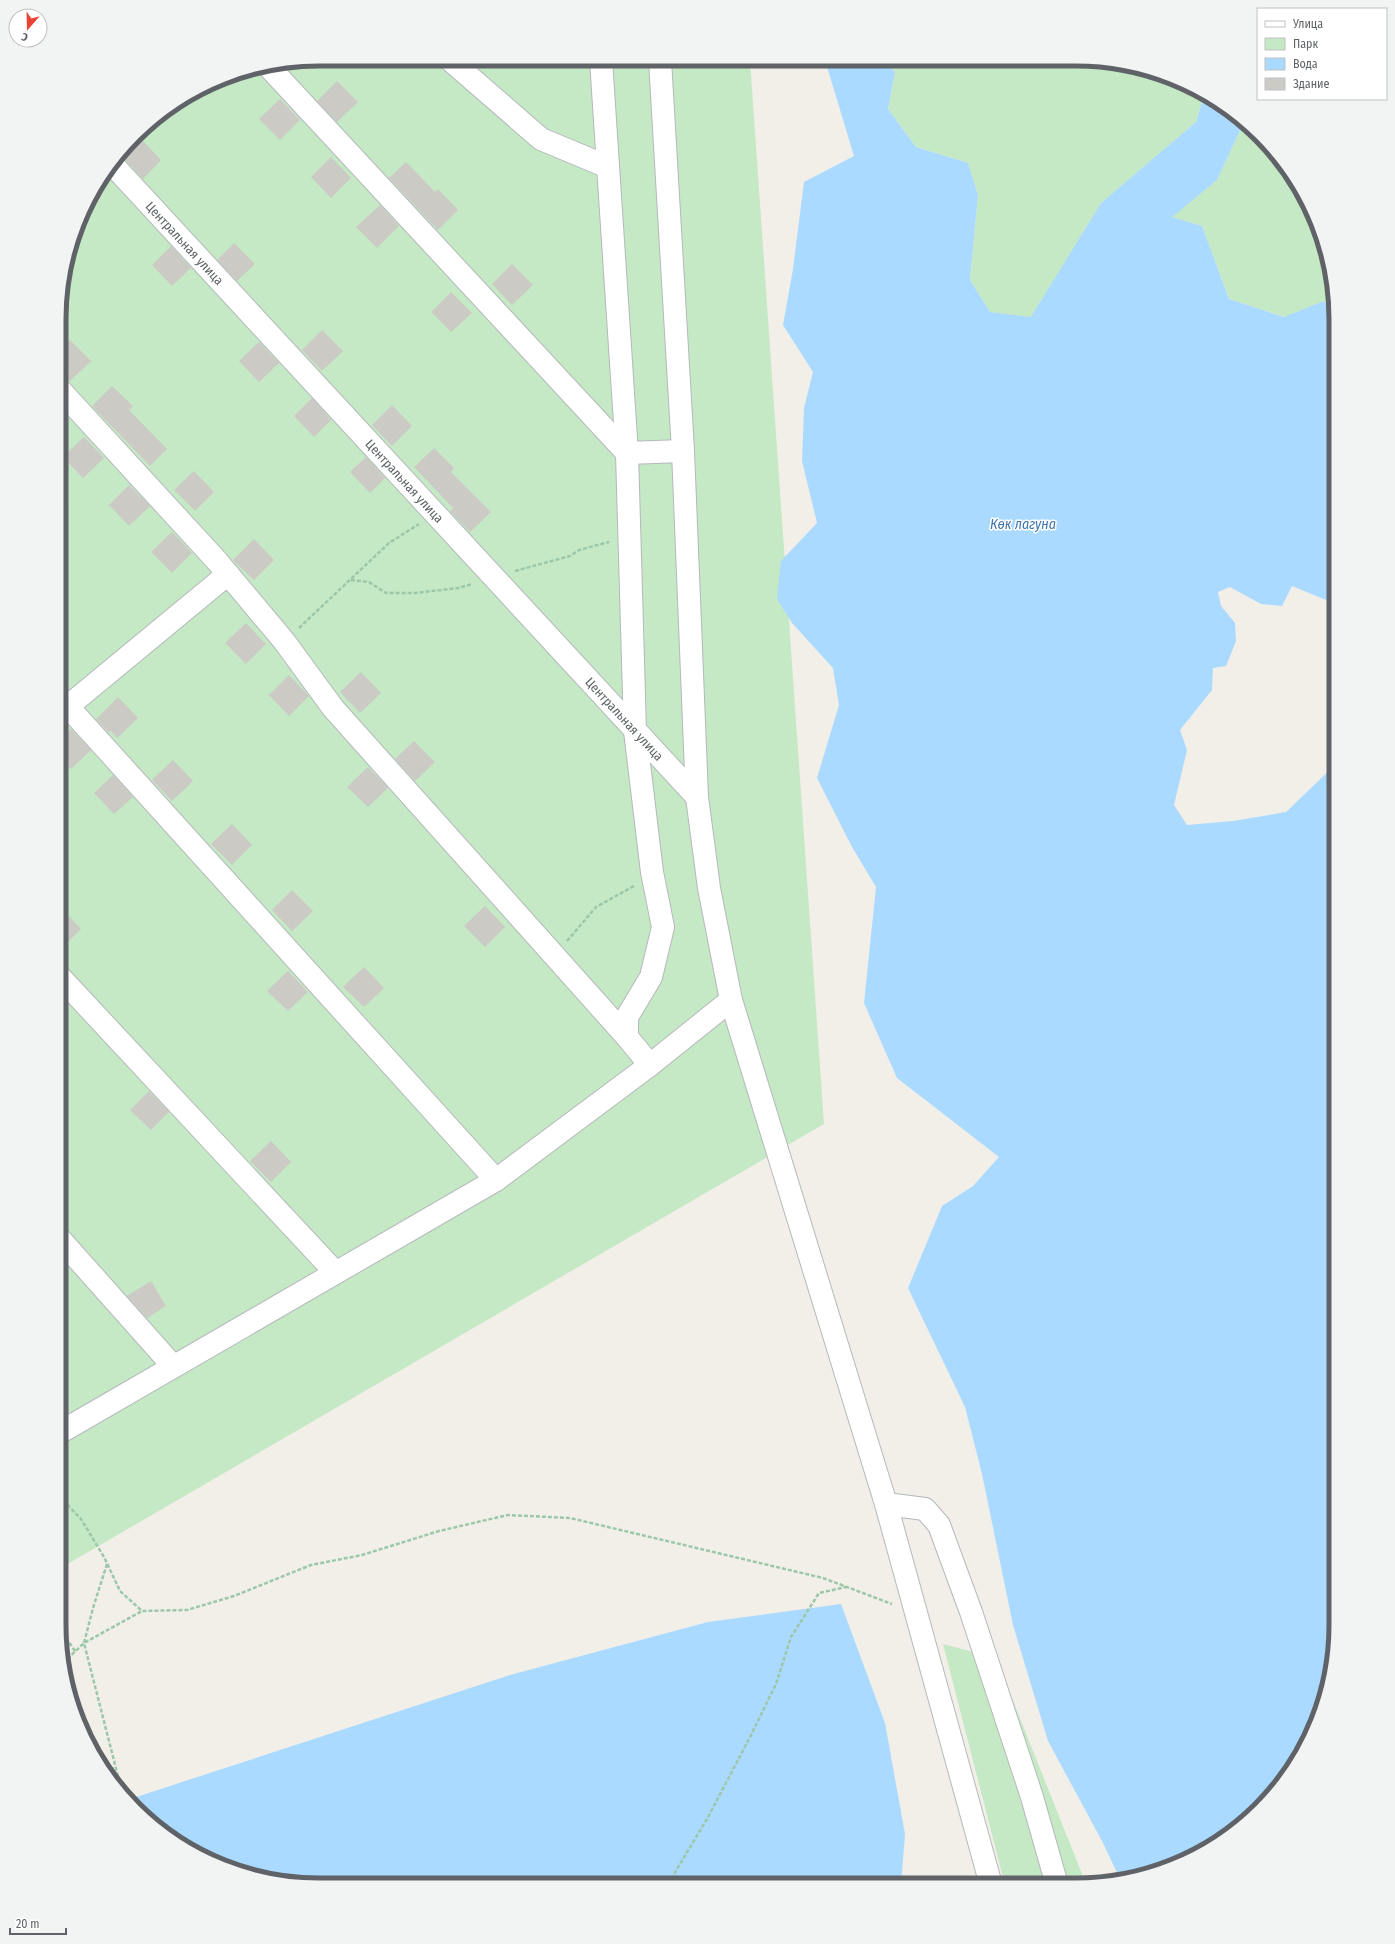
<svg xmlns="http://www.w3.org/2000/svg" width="1395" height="1944" font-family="'Fira Sans Condensed',sans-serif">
	<rect width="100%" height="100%" fill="#f1efe8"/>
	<path fill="#c5e8c5" d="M319,59L750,60L824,1124L59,1569L61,284L94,189L148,123L235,73Z
		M885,61H1111L1176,79L1204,95L1196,122L1101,203L1031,318L990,312L970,280L978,195L968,163L916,147L888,109L895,72Z
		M1244,122L1272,148L1309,204L1331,268L1334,303L1321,302L1285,317L1229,299L1202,226L1171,217L1217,180Z
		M943,1644L996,1658L1086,1884L1005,1885Z"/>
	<path fill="#aadaff" d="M825,60L885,61L895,72L888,109L916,147L968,163L978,195L970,280L990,312L1031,317L1101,203L1196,122L1204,95L1234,113L1244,122L1217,180L1172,217L1202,226L1229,299L1284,317L1321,302L1334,303L1336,318V604L1292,586L1282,606L1261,604L1230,587L1218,592L1221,606L1235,623L1236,641L1226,666L1213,668L1212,690L1180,730L1187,750L1174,805L1187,825L1233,821L1286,812L1336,764L1335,1643L1322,1709L1292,1770L1247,1821L1191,1858L1127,1880L1121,1881L1102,1841L1048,1741L1013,1625L982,1474L965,1407L908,1288L942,1206L973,1186L999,1157L897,1078L864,1003L876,887L852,847L817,778L839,705L833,668L792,623L777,599L781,561L817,523L802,461L804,408L813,372L783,325L793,269L804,182L854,156Z
		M841,1604L885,1723L905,1834L901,1885L285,1883L235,1871L174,1841L127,1800L510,1675L708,1622Z"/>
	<path fill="#cccac5" d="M337,81L358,102L337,122L317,101Z
		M280,99L300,120L280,140L259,119Z
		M141,139L161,160L143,179L123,157Z
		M331,157L351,178L331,198L311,177Z
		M406,162L435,192L438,189L458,210L438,230L389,178Z
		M380,205L399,226L377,248L356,227Z
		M234,243L255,264L237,281L217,260Z
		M171,246L191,268L172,286L152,265Z
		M512,264L533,285L512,305L492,284Z
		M451,292L472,313L451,332L431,312Z
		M322,330L343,351L322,371L302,350Z
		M70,340L91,361L70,381L61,371V349Z
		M259,342L279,363L259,382L239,361Z
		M112,386L133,406L129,410L167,449L150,466L92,406Z
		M312,398L331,420L314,437L294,416Z
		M392,405L412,426L392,446L372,425Z
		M84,437L104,458L83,478L63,457Z
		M434,448L454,468L451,472L491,512L470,532L450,511L453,508L414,467Z
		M366,457L385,478L370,493L350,472Z
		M194,471L214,492L195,511L174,490Z
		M129,485L150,506L129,526L109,505Z
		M172,532L192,553L172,573L151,552Z
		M254,539L274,560L254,580L233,560Z
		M246,623L266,644L246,664L225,643Z
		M361,672L381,693L360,713L340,692Z
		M289,675L309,696L289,716L269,695Z
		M118,697L138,718L117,738L111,731L109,733L96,719Z
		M71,729L91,750L71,769L60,759V739Z
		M414,741L435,762L415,781L395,759Z
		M173,760L193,781L172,801L152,780Z
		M368,767L388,788L368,807L347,787Z
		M113,775L133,797L114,814L94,793Z
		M232,824L252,845L232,865L211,844Z
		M292,890L313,911L292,931L272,910Z
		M485,906L505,927L485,947L464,926Z
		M60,907L81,929L60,950Z
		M364,967L384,988L364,1007L343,987Z
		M288,971L308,992L288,1011L267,991Z
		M149,1091L169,1112L151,1130L130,1110Z
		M271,1141L291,1162L271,1182L250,1161Z
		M151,1281L166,1306L147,1318L127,1296Z"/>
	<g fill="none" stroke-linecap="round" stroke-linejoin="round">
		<g stroke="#b5b8bc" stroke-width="24">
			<g id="minor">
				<path d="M449,59L541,139L608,167"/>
				<path d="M601,60L627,453L635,731L652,872L663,927L651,977L627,1017V1037"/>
				<path d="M660,60L683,451L697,797L709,888L731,1000L886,1504L991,1885"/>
				<path d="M269,67L627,453L683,451"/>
				<path id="s1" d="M113,165L697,797"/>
				<path d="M61,391L217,561L284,641L333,708L627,1037L650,1065"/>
				<path d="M61,699L496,1180"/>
				<path d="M61,712L228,574"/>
				<path d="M60,977L335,1272"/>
				<path d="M60,1239L173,1366"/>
				<path d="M59,1433L496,1180L650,1065L731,1000"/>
				<path d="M886,1504L925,1509L939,1525L971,1612L1032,1797L1057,1885"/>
			</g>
		</g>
		<path stroke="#9cc7a9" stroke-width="2.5" stroke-dasharray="4 2" stroke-linecap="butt" d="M515,571L570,556L579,550L609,542
			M351,580L369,582L386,593H415L458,588L472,584
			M299,628L389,543L419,524
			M567,941L596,907L634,886
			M59,1496L81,1519L104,1557L120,1591L142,1611L187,1610L234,1596L311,1565L362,1555L439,1531L508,1515L570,1518L823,1578L892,1604
			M107,1564L93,1608L84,1643L123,1796
			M59,1628L75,1651
			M63,1663L84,1643L142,1611
			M104,1768L116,1769
			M668,1884L707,1819L749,1739L776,1684L791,1637L819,1593L846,1587"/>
		<use href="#minor" stroke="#fff" stroke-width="22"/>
	</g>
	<g text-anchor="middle" stroke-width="3" stroke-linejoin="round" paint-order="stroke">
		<g font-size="13" fill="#5f6368" stroke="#fff">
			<text dy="5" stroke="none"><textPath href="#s1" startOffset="106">Центральная улица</textPath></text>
			<text dy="5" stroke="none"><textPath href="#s1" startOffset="430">Центральная улица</textPath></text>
			<text dy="5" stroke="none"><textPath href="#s1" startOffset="754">Центральная улица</textPath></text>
		</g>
		<g font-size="14" font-style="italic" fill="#4174aa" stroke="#fff">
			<text x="1023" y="529">Көк лагуна</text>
		</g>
	</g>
	<path d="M0 0H1395V1944H0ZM319 66H1076A253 253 0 0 1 1329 319V1625A253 253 0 0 1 1076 1878H319A253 253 0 0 1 66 1625V319A253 253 0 0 1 319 66Z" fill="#f2f3f3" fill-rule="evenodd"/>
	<path fill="none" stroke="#5f6368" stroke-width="5" d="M319 66H1076A253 253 0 0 1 1329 319V1625A253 253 0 0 1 1076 1878H319A253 253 0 0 1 66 1625V319A253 253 0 0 1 319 66Z"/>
	<rect x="1257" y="8" width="130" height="92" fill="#ffffff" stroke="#bfc1c3"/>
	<rect x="1265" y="21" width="20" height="6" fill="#ffffff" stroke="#bfc1c3"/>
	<text x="1293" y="28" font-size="12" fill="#5f6368">Улица</text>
	<rect x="1265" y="38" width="20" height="12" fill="#c5e8c5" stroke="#bfc1c3"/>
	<text x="1293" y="48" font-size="12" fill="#5f6368">Парк</text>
	<rect x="1265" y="58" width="20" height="12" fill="#aadaff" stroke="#bfc1c3"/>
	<text x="1293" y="68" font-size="12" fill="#5f6368">Вода</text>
	<rect x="1265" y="78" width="20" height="12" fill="#cccac5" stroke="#bfc1c3"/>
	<text x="1293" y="88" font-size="12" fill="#5f6368">Здание</text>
	<g transform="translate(28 28) rotate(200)"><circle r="19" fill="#ffffff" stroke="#bfc1c3"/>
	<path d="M0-3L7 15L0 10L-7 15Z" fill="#ea4335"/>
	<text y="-6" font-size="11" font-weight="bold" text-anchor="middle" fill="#5f6368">С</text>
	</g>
	<path d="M10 1928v6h56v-6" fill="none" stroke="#5f6368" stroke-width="2"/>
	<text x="16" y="1928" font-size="12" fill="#5f6368" stroke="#ffffff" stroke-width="3" paint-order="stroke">20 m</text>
</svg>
